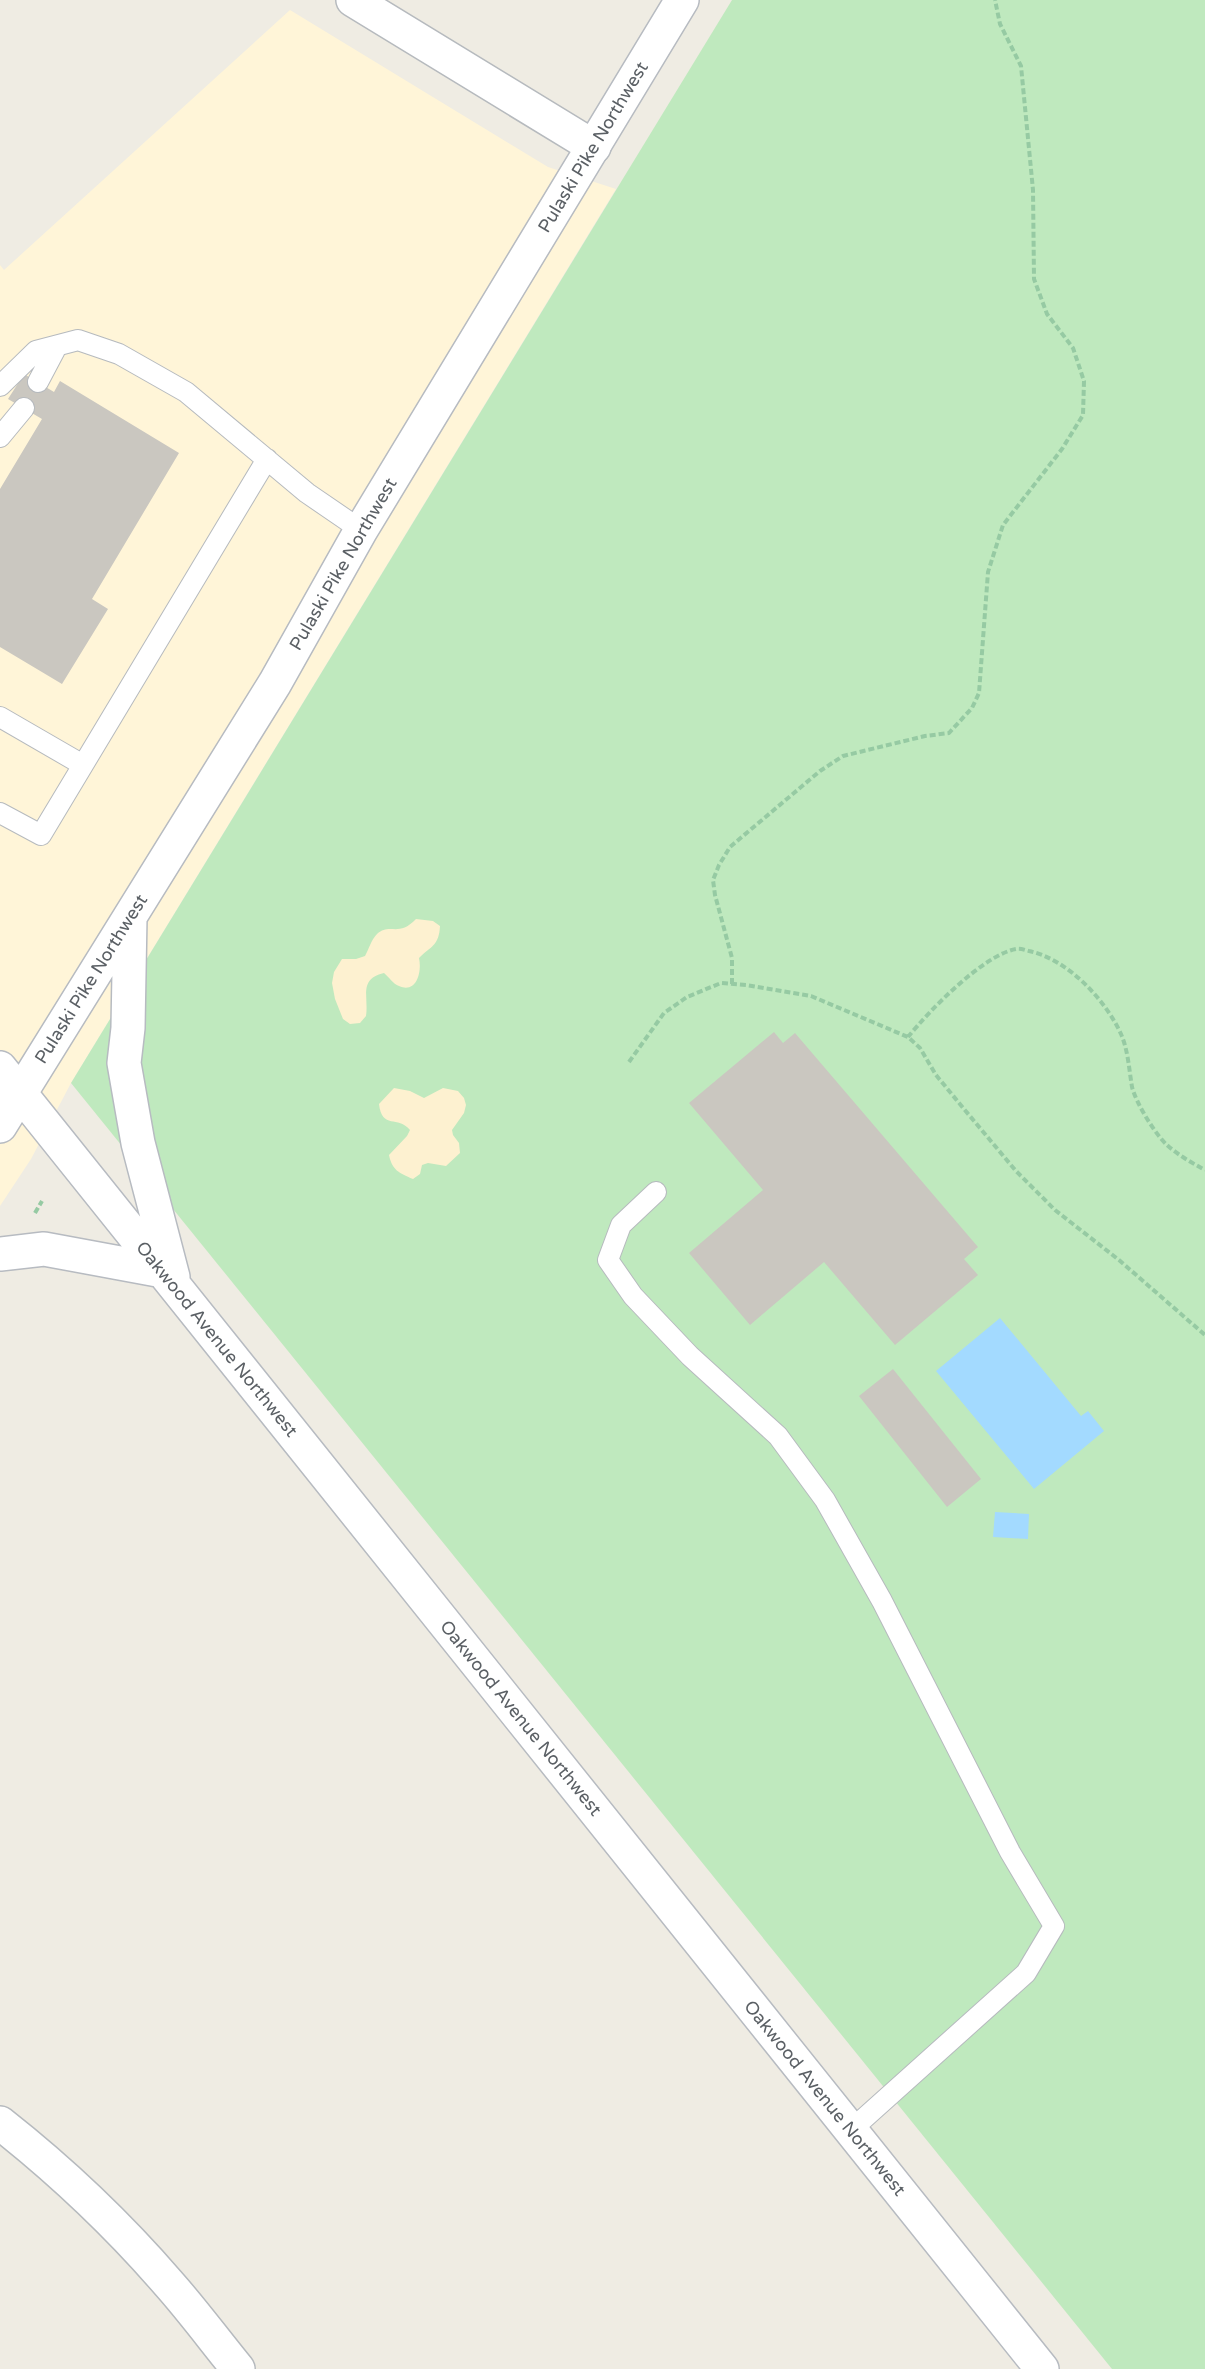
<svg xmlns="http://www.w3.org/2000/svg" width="1205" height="2369" font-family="'Varela Round',sans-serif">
	<rect width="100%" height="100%" fill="#efece3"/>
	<path fill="#fff5d8" d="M290,10L548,167L616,189L71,1083L31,1159L0,1206V265L4,270Z"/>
	<path fill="#bfe9be" d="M732,0H1205V2369H1112L71,1083Z"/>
	<path fill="#fdf1d0" d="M416,919L433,921L440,926C439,946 431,946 419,958C422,971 417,994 399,986C393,984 389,977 384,973C358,979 369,997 366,1016L360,1023L350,1024L343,1019L335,999L332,983L334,972L342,959H356L365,956C369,949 371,940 377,934C390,922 398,938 416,919Z
		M394,1088L410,1091L424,1098L443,1088L458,1091L464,1098L466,1105L464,1113L452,1130L453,1135L459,1143L460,1153L446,1166L428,1163L422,1165L420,1174L413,1179C399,1173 392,1170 389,1155L407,1136L410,1130C398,1115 382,1130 379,1104Z"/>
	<path fill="#a3daff" d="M1000,1318L1081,1416L1088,1411L1104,1431L1034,1489L936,1371Z
		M995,1512L1029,1514L1028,1539L993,1537Z"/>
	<path fill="#cac7c0" d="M24,374L54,392L60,381L179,453L92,599L108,609L62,684L0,647V489L42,419L8,399Z
		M774,1032L783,1043L795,1033L978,1247L964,1259L978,1275L895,1345L824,1262L750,1325L689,1253L763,1190L689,1103Z
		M893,1369L981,1479L947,1507L859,1396Z"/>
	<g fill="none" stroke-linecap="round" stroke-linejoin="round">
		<g stroke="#b6babe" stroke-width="22">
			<path id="lane" d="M38,382L57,346
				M0,386L36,351L78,340L119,354L186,392L307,493L361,530
				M0,437L24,408
				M0,717L83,765
				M0,813L41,835L267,459
				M656,1192L621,1225L608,1260L633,1296L690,1356L778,1436L825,1500L882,1601L1010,1852L1054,1926L1026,1973L851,2130"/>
		</g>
		<g stroke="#b6babe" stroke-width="36">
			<path id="street" d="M353,0L594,147
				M0,2123C61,2171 118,2225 169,2284C193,2311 215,2341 238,2369"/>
		</g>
		<g stroke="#b7bbc1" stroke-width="36">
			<path id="secondary" d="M130,917L128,1028L124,1063L138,1143L173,1277
				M0,1068L1042,2369
				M0,1126L275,683L361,530L682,0
				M0,1254L44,1249L163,1271"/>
		</g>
		<path stroke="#96caa3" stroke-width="4" stroke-dasharray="6 3" stroke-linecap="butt" d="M732,984V958L715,895L713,880L719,865L730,847L820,771L843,756L925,736L949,733L972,708L979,693L988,572L1003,525L1062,449L1083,415L1084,381L1073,348L1047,314L1034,279L1033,190L1021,66L1000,24L995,0
			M908,1037C929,1011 983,955 1016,949C1020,948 1025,950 1029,951C1067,959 1105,999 1121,1034C1128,1050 1129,1069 1132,1087C1136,1103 1155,1134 1167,1145C1178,1155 1192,1163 1205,1170
			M629,1062L664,1013L687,997L721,983L746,985L811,996L908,1037L920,1048L936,1075L964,1109L1016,1171L1055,1210L1119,1260L1205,1335
			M35,1213L42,1201"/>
		<use href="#lane" stroke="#fff" stroke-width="20"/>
		<use href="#street" stroke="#fff" stroke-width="33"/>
		<use href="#secondary" stroke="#fff" stroke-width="33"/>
	</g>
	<g text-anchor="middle" stroke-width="4.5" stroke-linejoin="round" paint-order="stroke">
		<g font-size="18" fill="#5b6065" stroke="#fff">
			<text transform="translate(593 147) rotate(-59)" y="6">Pulaski Pike Northwest</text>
			<text transform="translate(343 564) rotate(-60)" y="6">Pulaski Pike Northwest</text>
			<text transform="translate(91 979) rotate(-58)" y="6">Pulaski Pike Northwest</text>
			<text transform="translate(217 1339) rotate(51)" y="6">Oakwood Avenue Northwest</text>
			<text transform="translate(521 1718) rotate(51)" y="6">Oakwood Avenue Northwest</text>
			<text transform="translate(825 2098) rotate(51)" y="6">Oakwood Avenue Northwest</text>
		</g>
	</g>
</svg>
